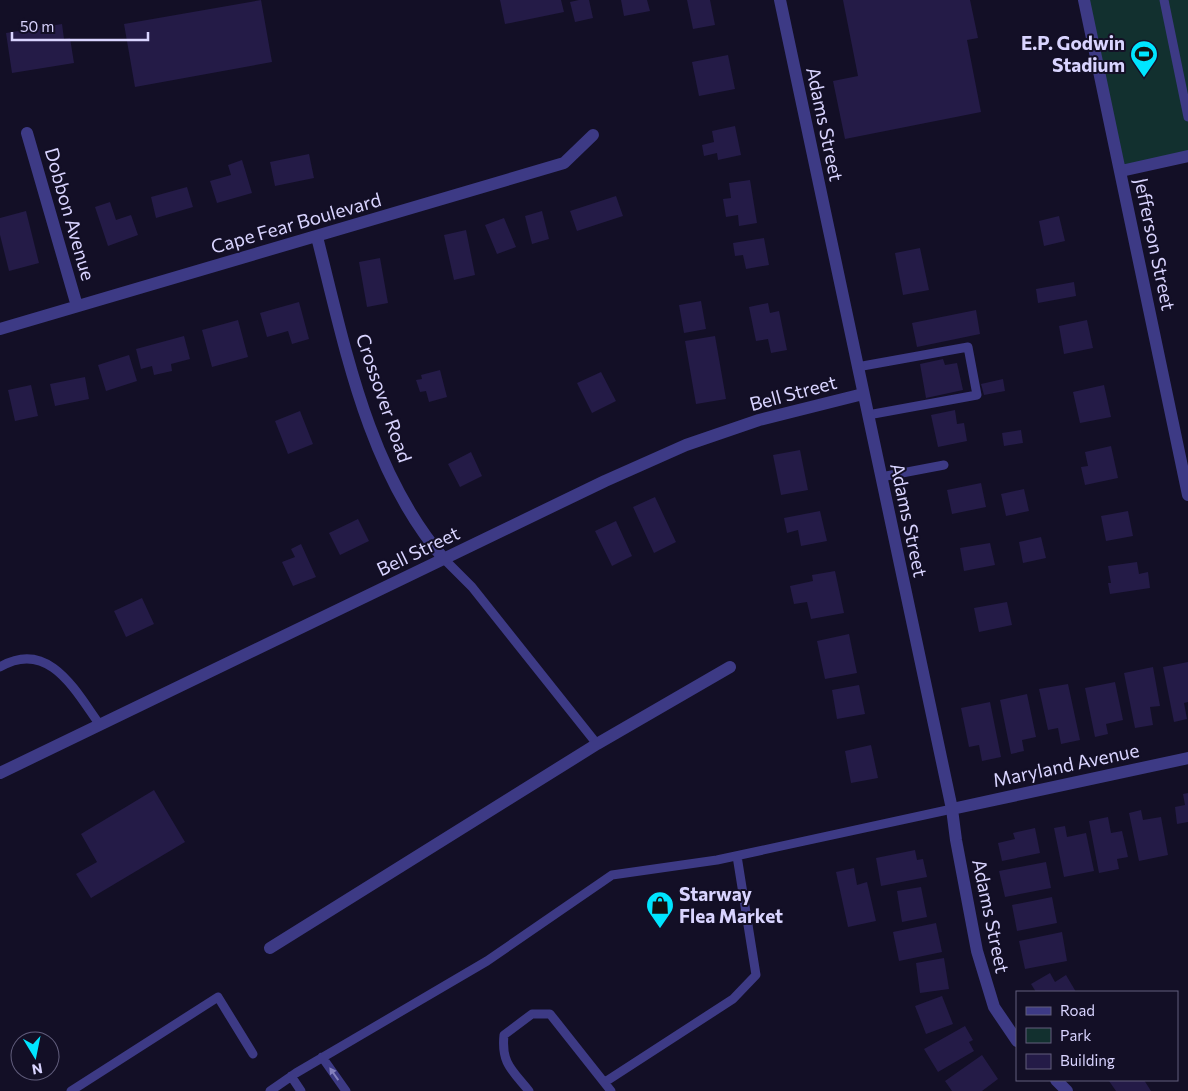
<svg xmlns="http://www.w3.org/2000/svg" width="1188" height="1091" font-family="Commissioner,sans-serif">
	<rect width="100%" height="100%" fill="#130f26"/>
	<path fill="#12302f" d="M1084,0H1188V156L1121,171Z"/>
	<path fill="#241b47" d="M261,0L272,62L135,87L124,24Z
		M500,0H561L564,12L505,24Z
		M579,0H589L593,18L575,22L570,2Z
		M621,0H647L650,11L624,16Z
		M687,0H710L715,25L693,29Z
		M843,0H970L978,38L967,40L981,112L845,139L833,81L858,76Z
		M62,24L64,39L70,38L74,63L12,73L6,33Z
		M728,55L735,89L699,96L692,62Z
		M735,126L741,155L718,160L717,153L704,156L702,145L714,142L712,131Z
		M309,154L314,178L275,186L270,162Z
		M242,160L252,193L217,203L210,181L231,175L228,165Z
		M750,180L757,223L739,226L738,215L726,217L723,199L731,198L729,183Z
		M187,187L193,207L156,218L151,197Z
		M616,196L623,216L577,231L570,211Z
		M110,202L116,220L131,215L138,235L108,246L95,207Z
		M26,211L39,263L9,271L0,235V218Z
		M542,211L549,239L532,244L525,216Z
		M1059,216L1065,241L1044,246L1039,221Z
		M504,218L516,247L497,254L485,225Z
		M466,230L475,275L454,280L444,235Z
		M764,238L769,265L746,269L743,255L735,256L733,243Z
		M920,248L929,290L903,295L895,253Z
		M380,258L388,303L367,307L359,262Z
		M1074,282L1076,296L1038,303L1036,289Z
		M701,301L706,329L684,333L679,305Z
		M299,302L309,339L292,344L288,331L267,337L260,313Z
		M768,303L770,313L779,311L787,350L771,353L768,339L756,341L749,307Z
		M976,310L980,334L917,347L912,323Z
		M238,320L248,357L212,367L202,330Z
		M1087,320L1093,348L1064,354L1059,326Z
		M184,336L190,359L171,364L172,371L154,375L152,366L141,369L136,349Z
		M715,336L726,399L696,404L685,341Z
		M129,355L137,381L106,391L98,365Z
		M943,359L945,365L957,363L963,390L926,398L920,364Z
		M440,370L447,397L429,402L426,391L420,392L416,380L422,379L421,375Z
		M601,372L616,401L592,413L577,383Z
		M85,377L89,399L55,406L50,384Z
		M1003,379L1005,391L984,395L981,384Z
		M31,385L38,416L15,421L8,390Z
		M1104,385L1111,417L1080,423L1073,392Z
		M955,410L957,424L964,423L967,441L938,447L931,415Z
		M300,411L313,444L288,454L275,421Z
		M1021,430L1023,443L1004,446L1002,433Z
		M1111,446L1118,478L1085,485L1081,467L1088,466L1085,452Z
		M800,450L808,490L781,495L773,455Z
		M471,452L482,476L460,487L448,464Z
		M981,483L986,507L952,514L947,490Z
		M1024,489L1029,511L1006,516L1001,494Z
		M655,497L676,542L654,553L633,507Z
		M820,511L827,541L801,546L798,530L787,533L784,518Z
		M1128,511L1133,536L1106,541L1101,516Z
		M358,519L369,541L340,555L329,533Z
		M616,521L632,556L612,566L595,531Z
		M1041,537L1046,558L1023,563L1019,542Z
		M990,543L995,565L964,571L960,548Z
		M301,544L316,577L293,586L282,562L295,557L291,549Z
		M1137,562L1139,574L1148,572L1150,588L1110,594L1108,583H1111L1108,566Z
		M835,571L844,613L811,619L807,602L794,604L790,586L813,581L812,575Z
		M142,598L154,624L126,637L114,611Z
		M1007,602L1012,625L979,632L974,608Z
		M849,634L857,673L825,679L817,641Z
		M1188,662V702L1184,703L1187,719L1174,722L1163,667Z
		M1153,667L1160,706L1150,707L1153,725L1135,728L1124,673Z
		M1115,682L1123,720L1106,724L1108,734L1095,737L1085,688Z
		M1068,684L1080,740L1061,744L1058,728L1048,730L1039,689Z
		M859,685L865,714L837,719L832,690Z
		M1027,694L1036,737L1022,740L1024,751L1011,754L1000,700Z
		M990,702L1001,757L982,761L979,745L969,747L961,708Z
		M871,745L878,778L851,783L845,751Z
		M154,790L185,842L91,898L76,874L97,862L81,834Z
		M1188,793V822L1177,824L1175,807L1185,805L1183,794Z
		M1141,810L1143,820L1161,817L1168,855L1139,861L1129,813Z
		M1108,817L1111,833L1122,831L1128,857L1117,859L1119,869L1099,873L1089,821Z
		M1065,826L1067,837L1086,833L1094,871L1064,877L1054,828Z
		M1035,828L1040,853L1002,861L998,843L1015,839L1013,833Z
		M915,850L917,860L923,859L927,877L881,886L876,858Z
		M1046,862L1051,888L1005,897L999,871Z
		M854,868L857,885L867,882L876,921L848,927L836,872Z
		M921,887L927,917L902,922L897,891Z
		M1052,897L1057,923L1017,931L1012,905Z
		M936,923L942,952L899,961L893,932Z
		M1062,932L1067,961L1025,969L1019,941Z
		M944,958L949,989L920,993L916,963Z
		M1050,973L1055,982L1066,975L1076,992H1036L1031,984Z
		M942,996L953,1024L926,1034L915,1006Z
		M965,1026L973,1040L969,1042L974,1051L938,1072L924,1049Z
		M982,1055L998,1079L982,1091H952L945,1081Z
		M1144,1080L1151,1091H1116L1109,1081Z"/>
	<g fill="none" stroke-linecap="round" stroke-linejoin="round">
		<path stroke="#3d3a85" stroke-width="9" d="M1164,0L1188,117
			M857,367L968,347L977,395L868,415
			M881,477L944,465
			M444,559L472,587L597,744
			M0,667C49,638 76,692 100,725
			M322,1057L346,1091
			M291,1076L301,1091
			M605,1082L733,999L756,975L737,856
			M71,1091L218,997L253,1054
			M270,1091L296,1073L487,961L612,875L717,860L952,809
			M529,1091C512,1070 501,1063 504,1035L532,1014H550L611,1091"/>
		<path stroke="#3d3a85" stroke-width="12" d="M780,0L952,809L956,840L977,951L994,1007L1017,1041
			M1084,0L1188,495
			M27,133L77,306
			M1121,171L1188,156
			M317,237C345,347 368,471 444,559
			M0,329L564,163L593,135
			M0,773L605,481L686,445L759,420L863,394
			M952,809L1188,758
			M270,948L597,744L730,667
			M1056,1080L1067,1091"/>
	</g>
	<defs><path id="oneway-solid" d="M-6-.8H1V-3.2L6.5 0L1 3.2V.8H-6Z" transform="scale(1.25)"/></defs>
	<use fill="#837fbc" href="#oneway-solid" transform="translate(334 1074) rotate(-125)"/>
	<defs>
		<g id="stadium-pin" transform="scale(1.4375)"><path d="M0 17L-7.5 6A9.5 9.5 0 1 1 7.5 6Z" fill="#00e5ff" stroke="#130f26"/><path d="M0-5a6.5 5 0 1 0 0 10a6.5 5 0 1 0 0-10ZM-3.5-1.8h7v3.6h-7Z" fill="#111"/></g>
		<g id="shop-pin" transform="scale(1.4375)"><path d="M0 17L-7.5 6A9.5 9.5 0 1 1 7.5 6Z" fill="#00e5ff" stroke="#130f26"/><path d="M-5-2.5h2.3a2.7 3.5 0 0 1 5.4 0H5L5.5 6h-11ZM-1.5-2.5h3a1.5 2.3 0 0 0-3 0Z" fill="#111"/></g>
	</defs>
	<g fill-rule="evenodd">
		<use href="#stadium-pin" x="1144" y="54"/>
		<use href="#shop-pin" x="660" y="905"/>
	</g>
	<g text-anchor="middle" stroke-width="4" stroke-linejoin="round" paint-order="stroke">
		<g font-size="19" font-weight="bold" fill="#d9d4ff" stroke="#130f26" text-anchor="end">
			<text x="1125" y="50">E.P. Godwin<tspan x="1125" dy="22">Stadium</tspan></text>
			<text x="679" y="901" text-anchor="start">Starway<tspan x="679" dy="22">Flea Market</tspan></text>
		</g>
		<g font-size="19" fill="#d9d4ff" stroke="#130f26">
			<text transform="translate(825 124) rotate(78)" y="7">Adams Street</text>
			<text transform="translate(70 214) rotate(74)" y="7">Dobbon Avenue</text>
			<text transform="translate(296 223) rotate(-16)" y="7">Cape Fear Boulevard</text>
			<text transform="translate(1155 244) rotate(78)" y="7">Jefferson Street</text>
			<text transform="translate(793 393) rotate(-15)" y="7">Bell Street</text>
			<text transform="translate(384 398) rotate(71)" y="7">Crossover Road</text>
			<text transform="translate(909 520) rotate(78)" y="7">Adams Street</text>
			<text transform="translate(418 551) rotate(-26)" y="7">Bell Street</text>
			<text transform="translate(1066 765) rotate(-12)" y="7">Maryland Avenue</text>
			<text transform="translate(991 916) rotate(78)" y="7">Adams Street</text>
		</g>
	</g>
	<rect x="1016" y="991" width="162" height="90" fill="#130f26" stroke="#625e7d"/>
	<rect x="1026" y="1007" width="25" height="8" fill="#3d3a85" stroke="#625e7d"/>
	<text x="1060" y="1016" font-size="15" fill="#d9d4ff">Road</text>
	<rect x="1026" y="1028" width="25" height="15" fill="#12302f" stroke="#625e7d"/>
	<text x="1060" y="1041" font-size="15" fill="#d9d4ff">Park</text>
	<rect x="1026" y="1054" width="25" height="15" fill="#241b47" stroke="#625e7d"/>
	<text x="1060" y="1066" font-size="15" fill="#d9d4ff">Building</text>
	<g transform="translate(35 1056) rotate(170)"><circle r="24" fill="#130f26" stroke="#625e7d"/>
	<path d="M0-4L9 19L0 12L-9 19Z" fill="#00e5ff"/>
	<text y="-8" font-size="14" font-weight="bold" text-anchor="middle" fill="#d9d4ff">N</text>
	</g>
	<path d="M12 32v8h136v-8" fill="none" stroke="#d9d4ff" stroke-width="2.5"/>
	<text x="20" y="32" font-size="15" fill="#d9d4ff" stroke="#130f26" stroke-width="4" paint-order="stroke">50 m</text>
</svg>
